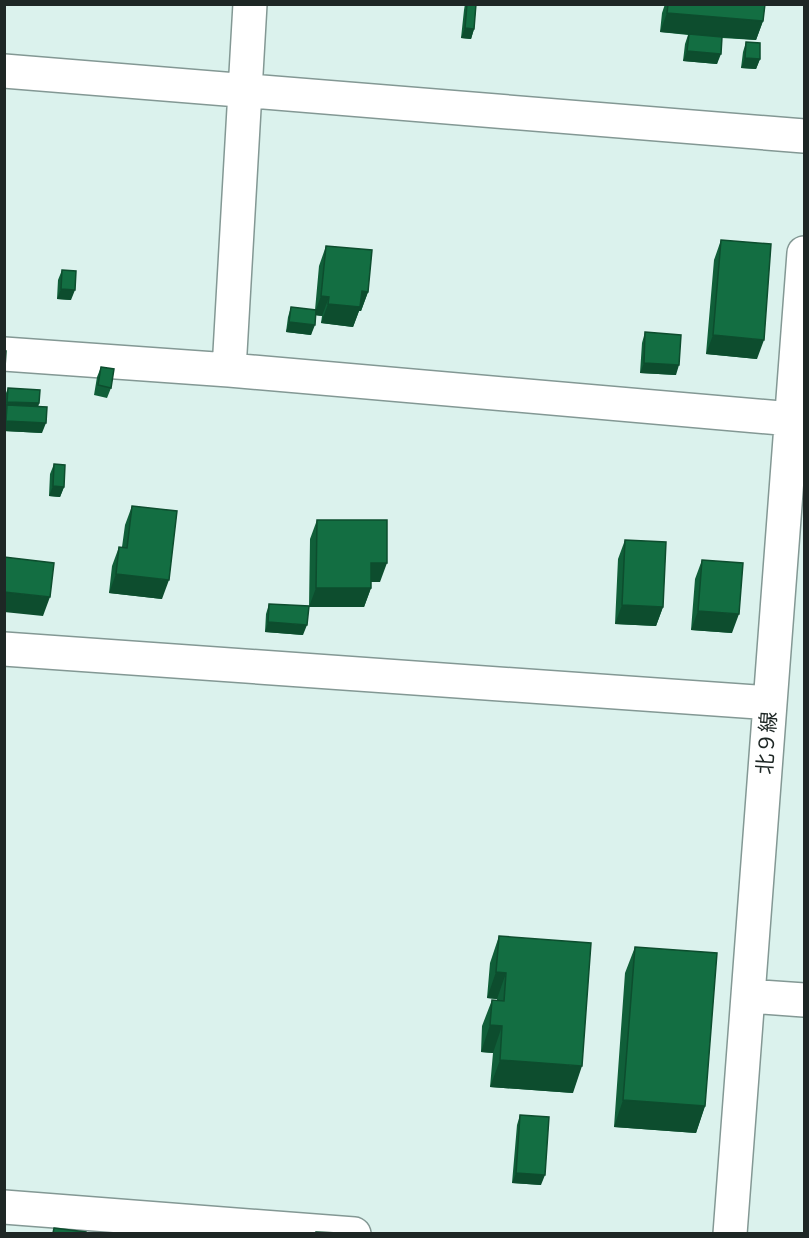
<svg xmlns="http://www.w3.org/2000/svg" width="809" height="1238" font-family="Figtree,'Noto Sans JP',sans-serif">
	<rect width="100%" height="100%" fill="#dbf2ed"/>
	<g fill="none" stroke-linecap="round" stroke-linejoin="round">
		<g stroke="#839894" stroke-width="36">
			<path id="minor" d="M4,71L804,136
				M4,354L229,370L792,419
				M229,370L250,4
				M4,649L770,703
				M748,996L804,1000
				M4,1207L354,1234
				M730,1234L804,253"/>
		</g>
		<use href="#minor" stroke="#fff" stroke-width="33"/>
	</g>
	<path fill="#105f39" d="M465,4H476L474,29L471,39L461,38L464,10Z
		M665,4H765L763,21L756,40L722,38L717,64L683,61L685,44L688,35L660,32L662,13Z
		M746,42L760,59L756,69L741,68L743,52Z
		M721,240L757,359L706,354L714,260Z
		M326,246L368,292L361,311H359L353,327L321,323L322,316L315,315L311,335L286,332L288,317L291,307L315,310L319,266Z
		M62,270L71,300L57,299L58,280Z
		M645,332L676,375L640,373L642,343Z
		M101,367L111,388L107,398L94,395L97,377Z
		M8,388L39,403L38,407L42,433L4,431V398Z
		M54,464L64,487L60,497L49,496L50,474Z
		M132,506L162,599L109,593L112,566L119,547H122L125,525Z
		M317,520L380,582H371V588L364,607H309L310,539Z
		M625,540L663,607L656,626L615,624L618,559Z
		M702,560L732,633L691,630L695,579Z
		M269,604L303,635L265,632L266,614Z
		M499,936L573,1093L490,1087L493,1053L481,1052L482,1026L492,1000H497V999L487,998L490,963Z
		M635,947L705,1106L696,1133L614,1127L625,973Z
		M520,1115L541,1185L512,1183L517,1125Z"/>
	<path fill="#0d4d2e" d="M667,13L763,21L756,40L660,32Z
		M465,28L474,29L471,39L461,38Z
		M687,51L721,54L717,64L683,61Z
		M745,58L760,59L756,69L741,68Z
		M61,289L75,290L71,300L57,299Z
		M362,291L368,292L361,311H359L353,327L321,323L328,304Z
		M321,296L329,297L322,316L314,315Z
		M289,322L315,325L311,335L286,332Z
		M713,335L764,340L757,359L706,354Z
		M644,363L679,365L676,375L640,373Z
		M7,402L39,403L36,414L7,405L4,412V409Z
		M6,421L46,423L42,433L4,431V424Z
		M53,486L64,487L60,497L49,496Z
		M371,563H387L380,582H364Z
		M116,574L169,580L162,599L109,593Z
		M316,588H371L364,607H309Z
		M4,592L50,597L43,616L4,612Z
		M622,605L663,607L656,626L615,624Z
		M698,611L739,614L732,633L691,630Z
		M268,622L307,625L303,635L265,632Z
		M496,972L506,973L497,999L487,998Z
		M490,1025L502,1026L493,1053L481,1052Z
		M500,1060L582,1066L573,1093L490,1087Z
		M623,1100L705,1106L696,1133L614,1127Z
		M516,1173L545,1175L541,1185L512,1183Z"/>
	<path fill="#136e42" stroke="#0d4d2e" stroke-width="1.5" d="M467,4H476L474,29L465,28Z
		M668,4H765L763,21L667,13Z
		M689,34L722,37L721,54L687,51Z
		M746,42L760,43V59L745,58Z
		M721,240L771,244L764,340L713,335Z
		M326,246L372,250L368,292L362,291L360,307L328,304L329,297L321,296Z
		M62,270L76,271L75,290L61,289Z
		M291,307L316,310L315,325L289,322Z
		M645,332L681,335L679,365L644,363Z
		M4,351H6L5,368H4Z
		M101,367L114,369L111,388L98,385Z
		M8,388L40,390L39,403L7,402Z
		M7,405L47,407L46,423L6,421Z
		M54,464L65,465L64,487L53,486Z
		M132,506L177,511L169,580L116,574L119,547L127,548Z
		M317,520H387V563H371V588H316Z
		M625,540L666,542L663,607L622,605Z
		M4,557L54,563L50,597L4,592Z
		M702,560L743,563L739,614L698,611Z
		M269,604L309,606L307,625L268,622Z
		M499,936L591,943L582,1066L500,1060L502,1026L490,1025L492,1000L504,1001L506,973L496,972Z
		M635,947L717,953L705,1106L623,1100Z
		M520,1115L549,1117L545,1175L516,1173Z
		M54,1228L86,1232V1233H53Z
		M316,1232L339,1233H316Z"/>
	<g text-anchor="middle" stroke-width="6" stroke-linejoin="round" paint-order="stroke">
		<g font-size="21" fill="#1e2725" stroke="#fff">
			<text transform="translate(767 743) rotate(-86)" y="7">北９線</text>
		</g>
	</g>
	<rect width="809" height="1238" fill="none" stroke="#1e2725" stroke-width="12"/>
</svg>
